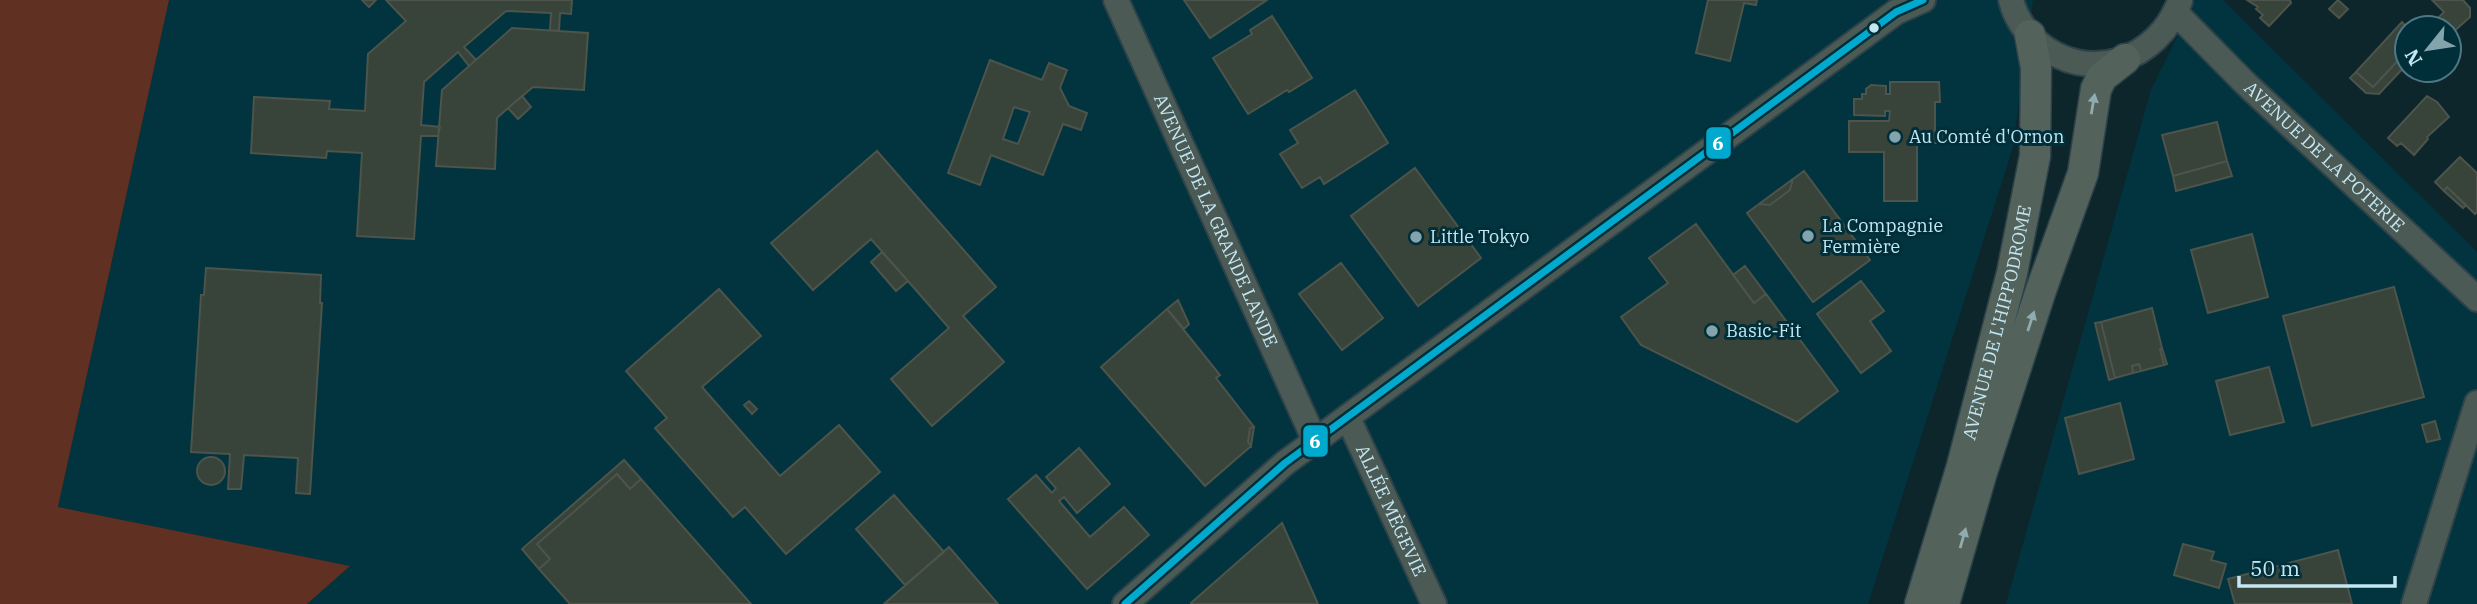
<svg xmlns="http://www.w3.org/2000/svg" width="2477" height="604" font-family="'IBM Plex Serif',serif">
	<rect width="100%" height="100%" fill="#0d262c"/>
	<path fill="#02343f" d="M169,0H2033L2013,147L1868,604H307L349,566L58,507Z
		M2195,0H2223L2477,252V604H2006L2151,90Z"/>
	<path fill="#603022" d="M0,0H169L58,507L350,566L307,604H0Z"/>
	<path fill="#38433a" stroke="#4c544b" stroke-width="2" fill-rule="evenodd" d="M362,0H376L369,7Z
		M386,0H572L571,14L560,13L559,31L550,30L551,13L506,11L464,47L476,60L469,66L458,52L424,82L421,125L440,127L438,136H421L414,239L357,236L362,153L327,151L326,158L251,153L254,97L330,101L329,109L365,111L368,54L406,21Z
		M1184,0H1267L1210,38Z
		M1708,0H1757L1756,5L1744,3L1730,61L1696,53Z
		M2247,0H2290L2291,3L2269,26L2260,18L2263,15L2256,9L2258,7Z
		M2338,0L2348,9L2339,18L2329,9Z
		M2432,0H2463L2470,8V17L2451,34L2449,28H2445L2437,19L2444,12Z
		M1272,16L1312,78L1289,92L1287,90L1248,114L1213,58L1252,34L1250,30Z
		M2402,22L2407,28V51L2373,87L2356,72Z
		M512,28L588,33L584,90L533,87L508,108L497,118L495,169L436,166L442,90Z
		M2407,51V64L2379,94L2366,93L2350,78L2356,72L2373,87Z
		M990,60L1042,80L1049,63L1067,70L1060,88L1069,106L1087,113L1081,130L1063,124L1043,175L991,155L980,185L948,173ZM1014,107L1030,112L1018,144L1003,139Z
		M1890,82H1939L1940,102H1935V131H1942L1941,143H1917V201H1884V152H1849V121H1889L1890,111H1885V116L1854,115V99H1862V94H1866V89L1871,85L1886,86V94H1890Z
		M1355,90L1388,143L1324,184L1320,177L1302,188L1280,154L1298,143L1290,130Z
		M522,96L531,107L518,119L508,108Z
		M2427,96L2437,102L2449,117L2427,137L2428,139L2414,155L2401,143L2397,146L2388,138Z
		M2217,122L2227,161L2173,176L2162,135Z
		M877,151L996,287L963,316L1004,362L932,426L891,379L949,328L908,281L871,239L813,290L771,243Z
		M2460,157L2477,173V212L2475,214L2447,187L2444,191L2435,182Z
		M2227,161L2232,176L2176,191L2173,176Z
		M1415,168L1481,258L1418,306L1351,216Z
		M1804,171L1870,260L1813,302L1747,213L1759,204L1770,205L1790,190L1793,179Z
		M1793,179L1790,190L1770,205L1759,204Z
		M2447,187L2466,205L2463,208L2444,191Z
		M1696,224L1754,303L1766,294L1838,391L1797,422L1641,345L1621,317L1668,283L1649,258Z
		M2252,234L2268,297L2208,313L2191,250Z
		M882,252L908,281L896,291L871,262Z
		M1341,263L1383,318L1342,350L1299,294Z
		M1745,266L1766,294L1754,303L1733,275Z
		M206,268L321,275L320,303H322L310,494L296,493L298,458L244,455L241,489H228L230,454L191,452L201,295H204Z
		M1861,281L1884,311L1870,321L1891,351L1861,373L1817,314Z
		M2394,287L2424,397L2312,426L2283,316Z
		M719,289L761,336L702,387L780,476L839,425L880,472L786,554L745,507L733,517L655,428L667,418L626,371Z
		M1178,300L1189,324L1184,329L1167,309Z
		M2152,308L2162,348L2160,349L2164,365L2141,371L2139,364L2132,366L2133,373L2115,378L2101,322Z
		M1167,309L1220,375L1216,378L1254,427L1250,428L1248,442L1251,446L1205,486L1101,367Z
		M2101,322L2115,378L2109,380L2095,323Z
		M2162,348L2167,364L2164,365L2160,349Z
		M2139,364L2141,371L2133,373L2132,366Z
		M2269,367L2284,422L2230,435L2216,381Z
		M749,401L757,409L752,414L744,405Z
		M2120,403L2134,459L2079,474L2065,418Z
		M2435,421L2440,439L2427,442L2422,425Z
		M1254,427L1251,446L1248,442L1250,428Z
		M1079,448L1110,484L1077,513L1064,497L1059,501L1090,537L1124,507L1149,535L1087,589L1008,499L1036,475L1052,493L1056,488L1046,477Z
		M197 471a14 14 0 1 1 28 0a14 14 0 1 1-28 0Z
		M624,460L641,479L630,489L617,474L537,544L550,559L539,569L522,549Z
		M617,474L630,489L641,479L751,604H570L539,569L550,559L537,544Z
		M894,495L944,552L905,585L856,529Z
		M1282,523L1318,604H1191V603Z
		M2183,544L2214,552L2211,560L2226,564L2219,588L2174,575Z
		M949,547L998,604H884Z
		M2338,550L2352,604H2235L2228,579Z"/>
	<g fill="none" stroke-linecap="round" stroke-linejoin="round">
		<g stroke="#2d4349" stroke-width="28">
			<g id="minor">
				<path id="s1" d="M1116,0L1315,441"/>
				<path d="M2011,0C2015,16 2024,30 2036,41C2087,86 2158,61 2180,1"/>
				<path id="s2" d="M2175,12L2245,83L2477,299"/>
				<path id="s3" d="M1348,418L1434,604"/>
				<path d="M1125,604L1285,463L1315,441L1896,12L1923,0"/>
				<path d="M2414,604L2477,403"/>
			</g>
		</g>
		<g stroke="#2d4349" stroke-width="33">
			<g id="major">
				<path id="s4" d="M1920,604L1962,466L2012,273L2035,156L2036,68L2030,35"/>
				<path d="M1944,604L1981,475L2041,290L2083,173L2096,89L2102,77L2125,59"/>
			</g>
		</g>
		<use href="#minor" stroke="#4c5a56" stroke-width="24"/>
		<use href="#major" stroke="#53635c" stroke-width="30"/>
		<g stroke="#002e39" stroke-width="12">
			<path id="bus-1" d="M1125,604L1285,463L1315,441L1896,12L1923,0"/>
		</g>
		<use href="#bus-1" stroke="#00a9ce" stroke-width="7"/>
	</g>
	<defs><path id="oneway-solid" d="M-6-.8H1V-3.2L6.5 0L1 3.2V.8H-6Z" transform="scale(1.75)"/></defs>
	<g fill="#91acaf">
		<use href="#oneway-solid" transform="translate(2093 104) rotate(-80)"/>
		<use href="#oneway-solid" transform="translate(2031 321) rotate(-72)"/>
		<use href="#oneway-solid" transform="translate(1963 538) rotate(-74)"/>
	</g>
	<circle fill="#c3e8f3" stroke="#002e39" stroke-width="2.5" cx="1874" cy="28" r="6"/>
	<g fill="#83a4ad" stroke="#002e39" stroke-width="2.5">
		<circle cx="1895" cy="137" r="7"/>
		<circle cx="1808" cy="236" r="7"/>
		<circle cx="1416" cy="237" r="7"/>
		<circle cx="1712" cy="331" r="7"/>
	</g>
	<g text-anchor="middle" stroke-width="6" stroke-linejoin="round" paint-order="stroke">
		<g font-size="18" fill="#c3e8f3" stroke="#002e39" text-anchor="start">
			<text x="1909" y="143">Au Comté d'Ornon</text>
			<text x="1822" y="232">La Compagnie<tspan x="1822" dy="21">Fermière</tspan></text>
			<text x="1430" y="243">Little Tokyo</text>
			<text x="1726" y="337">Basic-Fit</text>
		</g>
		<g font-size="18" fill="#c3e8f3" stroke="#002e39">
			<text dy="6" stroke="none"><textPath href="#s2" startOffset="208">AVENUE DE LA POTERIE</textPath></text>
			<text dy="6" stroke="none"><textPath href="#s1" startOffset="242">AVENUE DE LA GRANDE LANDE</textPath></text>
			<text dy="6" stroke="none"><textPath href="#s4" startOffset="292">AVENUE DE L'HIPPODROME</textPath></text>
			<text dy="6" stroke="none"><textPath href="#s3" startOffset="102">ALLÉE MÈGEVIE</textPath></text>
		</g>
	</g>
	<g stroke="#002e39" stroke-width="2.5">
		<rect x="1705" y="126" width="27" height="34" rx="7" fill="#00a9ce"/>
		<rect x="1302" y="424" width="27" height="34" rx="7" fill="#00a9ce"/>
	</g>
	<g font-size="19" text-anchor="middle" font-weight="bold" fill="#fff">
		<text x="1718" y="150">6</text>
		<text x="1315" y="448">6</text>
	</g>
	<g transform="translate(2428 49) rotate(240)"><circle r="33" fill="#002e39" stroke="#4e7883" stroke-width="2"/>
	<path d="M0-5L12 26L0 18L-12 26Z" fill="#83a4ad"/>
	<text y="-10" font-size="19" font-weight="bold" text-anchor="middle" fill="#c3e8f3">N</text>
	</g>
	<path d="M2239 576v10h156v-10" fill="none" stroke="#c3e8f3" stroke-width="3.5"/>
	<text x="2250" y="576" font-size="21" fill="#c3e8f3" stroke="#002e39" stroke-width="5" paint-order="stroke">50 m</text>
</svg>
